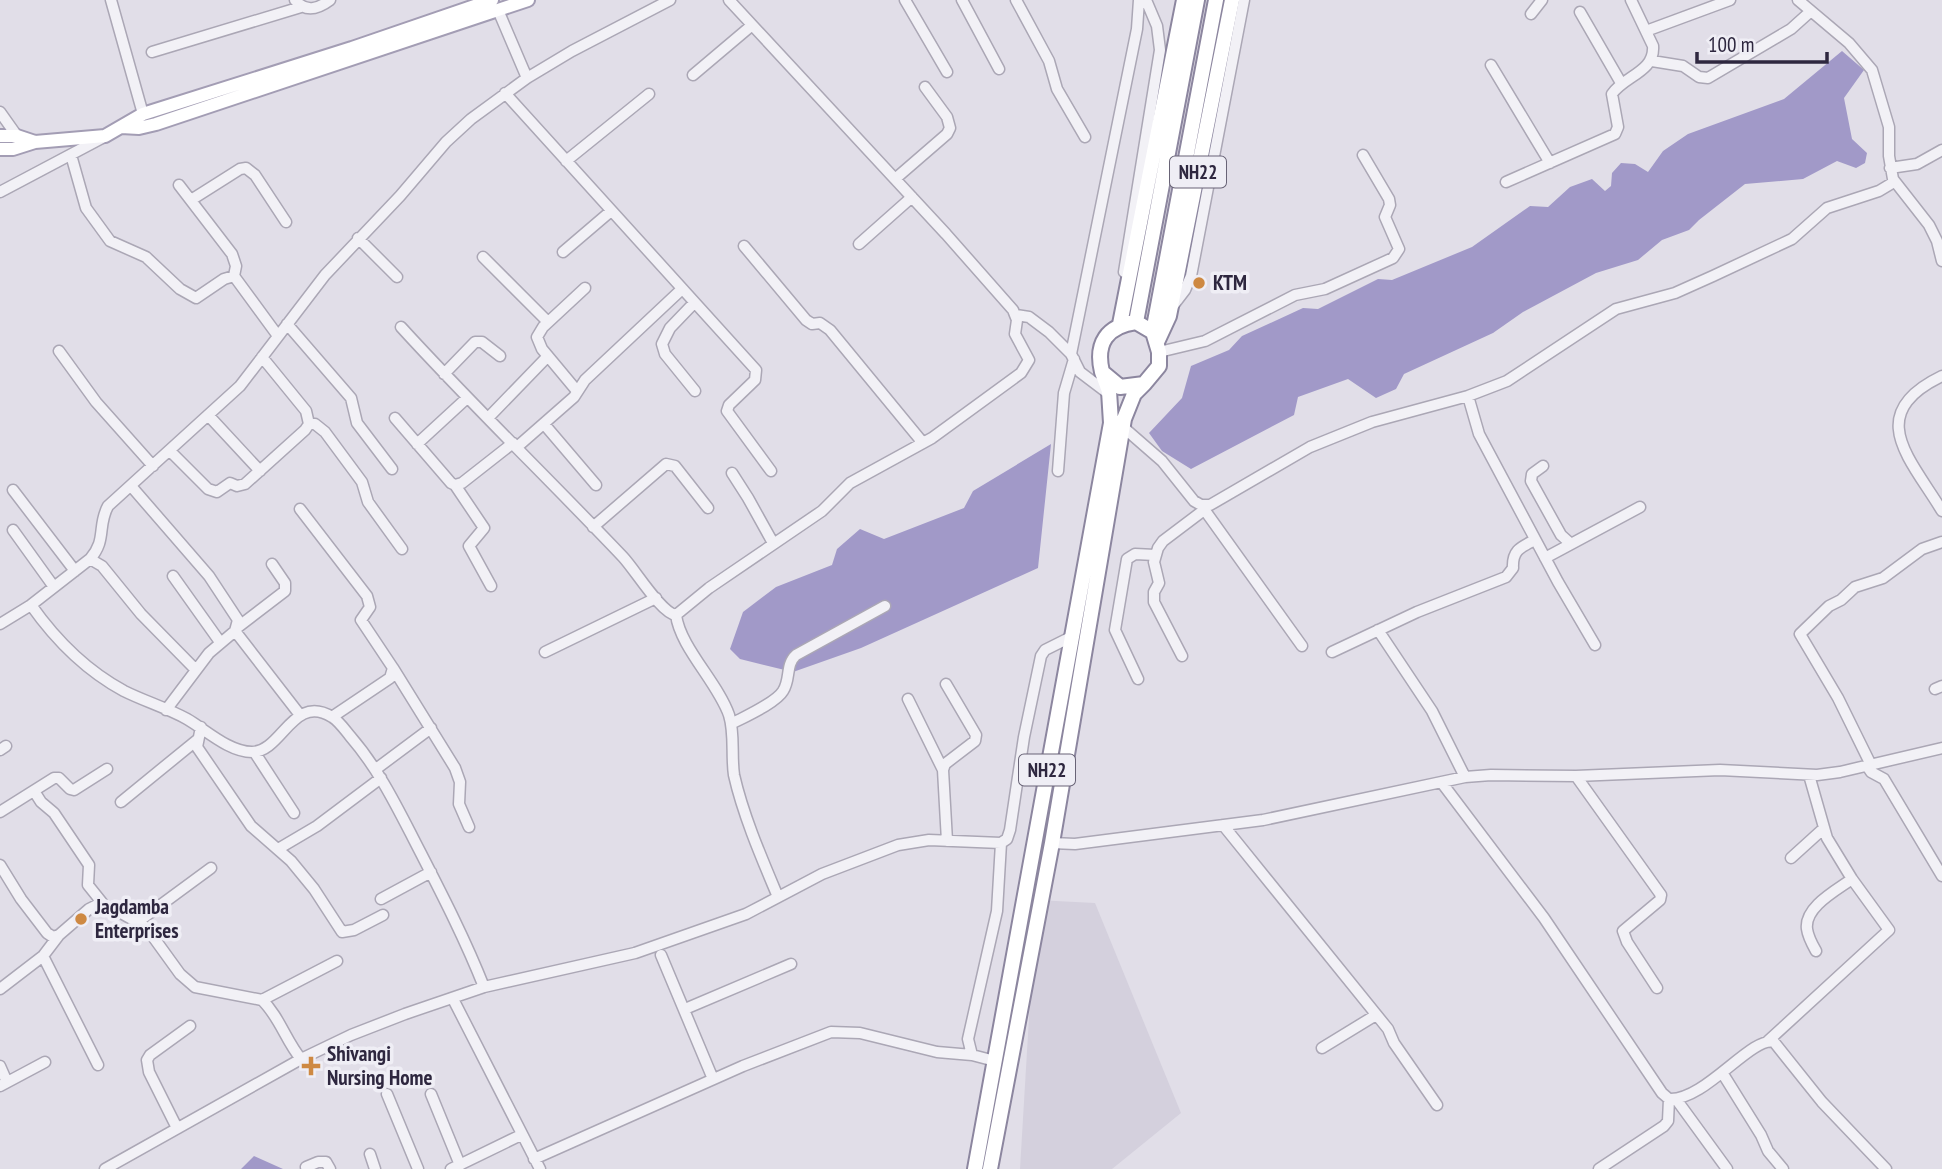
<svg xmlns="http://www.w3.org/2000/svg" width="1942" height="1169" font-family="'PT Sans Narrow',sans-serif">
	<rect width="100%" height="100%" fill="#e1dee8"/>
	<path fill="#d4d0dd" d="M1036,900L1095,903L1181,1113L1112,1169H1020Z"/>
	<path fill="#a199c8" d="M1842,51L1864,70L1844,98L1852,139L1867,153L1865,163L1856,168L1837,161L1803,179L1745,184L1699,220L1689,230L1662,240L1638,260L1596,273L1523,312L1493,333L1404,374L1396,389L1376,398L1348,379L1298,397L1294,415L1191,469L1162,451L1149,433L1182,398L1191,366L1229,350L1242,336L1303,308L1318,309L1378,279L1392,280L1472,247L1530,206L1548,207L1570,187L1592,179L1605,191L1611,186L1612,173L1621,163L1635,164L1648,172L1663,151L1688,134L1784,99Z
		M1051,444L1038,568L861,648L793,672L740,659L730,649L743,612L776,587L832,565L837,549L860,529L884,539L964,508L973,491Z
		M254,1156L283,1169H241Z"/>
	<g fill="none" stroke-linecap="round" stroke-linejoin="round">
		<g stroke="#aba7b5" stroke-width="13">
			<path id="minor" d="M111,0L143,114
				M295,0C306,13 318,9 330,0
				M729,0L946,234L1013,310L1017,320L1015,334L1029,360L1021,373L932,438L850,483L822,511L709,588L676,615C680,647 718,683 729,715C735,734 731,755 734,775C743,815 762,859 778,897
				M905,0L947,72
				M962,0L999,69
				M1016,0L1049,61L1057,89L1085,137
				M1798,0L1849,43L1872,70L1889,127V156L1893,179L1929,225L1937,241L1942,261
				M498,10L527,78
				M1580,12L1621,83
				M1531,14L1542,0
				M1646,31L1730,0
				M152,52L301,7
				M1652,61L1683,66L1699,77L1708,78L1791,29L1811,11
				M1491,65L1550,163
				M693,75L751,26
				M505,93L756,370L755,380L729,405L727,411L771,471
				M0,112L17,136
				M71,155L86,208L110,241L146,257L180,289L196,298L224,279L234,276L278,336
				M566,161L649,94
				M1890,168L1917,164L1942,150
				M895,179L947,134L950,128L947,117L925,87
				M1506,182L1615,134L1618,127L1612,94C1624,76 1655,72 1653,46L1631,0
				M179,185L232,254L236,266L234,276
				M0,192L102,138
				M191,200L240,169L246,168L255,175L286,222
				M358,238L397,277
				M859,244L912,197
				M744,246L806,320L812,324L820,323L830,330L923,443
				M563,252L611,211
				M483,257L548,322
				M1124,272L1160,50L1157,26L1146,0
				M694,303L670,328L662,344L665,354L695,391
				M1172,307L1185,290L1191,276L1244,0
				M1016,315L1029,317L1049,332L1071,354L1080,372L1109,394
				M287,324L351,398L357,423L392,469
				M401,327C473,406 550,480 623,557C636,571 661,613 676,615
				M59,351L96,402L153,466
				M1159,352L1205,341L1295,295L1325,289L1393,258L1399,249L1385,217L1390,205L1389,199L1363,155
				M1071,354L1137,29L1139,0
				M444,374L475,342H482L500,356
				M1942,376C1863,414 1910,458 1942,511
				M577,391L542,349L537,337L543,327L585,288
				M1468,396L1479,434L1558,582L1595,645
				M208,415L260,471
				M395,418L451,483L455,485L462,483L513,443
				M488,418L548,356
				M309,424H315L325,432L362,482L368,502L402,549
				M544,424L596,485
				M1123,427L1162,461L1194,501L1201,505H1210L1310,447L1372,422L1468,396L1507,381L1616,309L1675,293L1713,276L1792,239L1827,208L1879,191L1894,182
				M417,444L467,398
				M517,447L574,397L585,380L682,289
				M170,451L208,489L217,492L230,483L237,486L245,484L305,430L309,424L306,411L262,357
				M1543,466L1532,474L1531,481L1561,535L1571,544
				M1058,471L1064,393L1074,359
				M732,473L748,498L773,543
				M455,485L484,528L469,546L491,586
				M131,486L209,576L238,620L235,631L209,653L166,710
				M13,490L75,571
				M1201,505L1302,646
				M300,509L367,596L370,607L361,620L393,668L390,678L332,717
				M593,527L666,464L675,466L708,508
				M13,530L54,587
				M1545,558L1640,507
				M90,559L102,566L141,614L196,670
				M173,576L220,642
				M31,605C55,639 87,671 124,691C144,701 167,708 187,719C206,730 229,752 252,752C282,752 293,693 332,717C339,721 345,730 350,736C376,766 393,799 411,834C437,885 463,934 484,987
				M0,624L31,605L90,559C107,540 97,526 108,506L240,386L325,275L400,196L446,142L471,119L527,78L572,51L670,0
				M238,627L285,591V583L272,564
				M1378,630L1432,711L1465,777
				M235,631L300,715
				M545,652L656,598
				M1332,652L1417,612L1506,577L1513,568C1512,550 1521,547 1535,540
				M1182,656L1154,602V592L1159,583L1154,562L1158,548L1163,541L1204,510
				M393,668L455,768L460,782L459,804L469,827
				M1138,679L1115,630L1127,559L1135,554L1155,555
				M946,684L976,735L975,741L945,764L943,770L947,841
				M1935,689L1942,686
				M908,699L943,770
				M731,724C744,717 776,703 783,691C791,679 785,665 796,655L885,606
				M201,727L197,747L251,826L291,861L314,889L342,932L354,930L383,915
				M0,750L6,746
				M255,753L294,813
				M1871,765L1838,698L1800,634L1829,606L1841,600L1855,587L1883,578L1922,549L1942,542
				M1867,766L1871,772L1884,779L1942,876
				M376,769L431,728
				M1576,776L1661,895L1660,900L1623,931L1627,942L1657,988
				M1442,783L1544,918L1662,1093L1669,1099C1705,1101 1751,1036 1774,1042L1822,1102L1886,1169
				M34,791L41,802L54,813L89,865L88,885L104,905
				M121,802L197,740
				M0,812L54,778H59L70,789L74,790L107,769
				M1223,825L1388,1029L1394,1043L1437,1105
				M1052,843L1075,844L1263,820L1465,777L1491,775L1576,776L1720,770L1817,775L1840,772L1942,748
				M278,849L317,826L381,778
				M1791,858L1823,829
				M0,865L21,899L47,933L53,937L59,935L89,909L97,905L112,908L146,927L180,974L195,987L262,1000C279,1016 286,1041 301,1059
				M381,899L431,872
				M139,921L211,868
				M1816,951C1812,944 1808,937 1807,929C1804,907 1837,890 1852,879
				M661,955L713,1079
				M43,956L98,1065
				M0,989L43,956L59,935
				M453,999L540,1169
				M262,1000L337,961
				M685,1009L791,964
				M1768,1041L1889,930L1852,879L1827,838L1809,775
				M1322,1048L1376,1015
				M995,1061L972,1055L968,1039L997,911L1001,843
				M0,1066L7,1082
				M1723,1074L1761,1135L1768,1151L1783,1169
				M0,1086L45,1062
				M387,1094L418,1169
				M431,1094L460,1165
				M1676,1099L1727,1169
				M177,1128L149,1072L147,1060L150,1055L190,1026
				M370,1154L375,1169
				M534,1159L743,1066L831,1032L860,1033L937,1052L972,1055
				M306,1167L318,1162H326L330,1169
				M105,1169L301,1059L351,1035L405,1014L484,987L635,953L746,914L822,874L898,845L929,840L1001,843L1007,839L1010,830L1024,737L1041,656L1045,650L1071,637
				M451,1169L521,1135
				M1599,1169L1664,1126L1668,1121L1669,1099"/>
		</g>
		<g stroke="#a39db4" stroke-width="16">
			<path id="major" d="M121,127L139,128L156,124L528,0
				M0,136H17L35,142
				M0,149H13L35,142L105,136L143,114L352,48L492,0"/>
		</g>
		<g stroke="#8c869f" stroke-width="18">
			<path id="highway" d="M1136,322L1197,0
				M1136,322L1153,332L1159,352V366L1144,384L1120,387L1102,372C1095,343 1107,326 1136,322Z
				M1120,324L1184,0
				M1153,332L1216,0
				M1157,342L1169,316L1232,0
				M975,1169L1111,423L1109,391L1102,372
				M990,1169L1052,843L1124,419L1134,394L1144,384"/>
		</g>
		<use href="#minor" stroke="#f2f1f6" stroke-width="10"/>
		<use href="#major" stroke="#fff" stroke-width="12"/>
		<use href="#highway" stroke="#fff" stroke-width="14"/>
	</g>
	<g fill="#ce8942" stroke="#efeef5" stroke-width="2.5">
		<circle cx="1199" cy="283" r="7"/>
		<circle cx="81" cy="919" r="7"/>
		<path d="M307.5 1055.5h7v7h7v7h-7v7h-7v-7h-7v-7h7z"/>
	</g>
	<g text-anchor="middle" stroke-width="7" stroke-linejoin="round" paint-order="stroke">
		<g fill="#efeef5" stroke="#686376" stroke-width="2">
			<rect x="1170" y="156.5" width="56" height="31" rx="5"/>
			<rect x="1019" y="754.5" width="56" height="31" rx="5"/>
		</g>
		<g font-size="19" font-weight="bold" fill="#2e273f">
			<text x="1198" y="179">NH22</text>
			<text x="1047" y="777">NH22</text>
		</g>
		<g font-size="21" font-weight="bold" fill="#2e273f" stroke="#efeef5" text-anchor="start">
			<text x="1213" y="290">KTM</text>
			<text x="95" y="914">Jagdamba<tspan x="95" dy="24">Enterprises</tspan></text>
			<text x="327" y="1061">Shivangi<tspan x="327" dy="24">Nursing Home</tspan></text>
		</g>
	</g>
	<path d="M1697 52v10h130v-10" fill="none" stroke="#2e273f" stroke-width="3.5"/>
	<text x="1708" y="52" font-size="21" fill="#2e273f" stroke="#efeef5" stroke-width="5" paint-order="stroke">100 m</text>
</svg>
